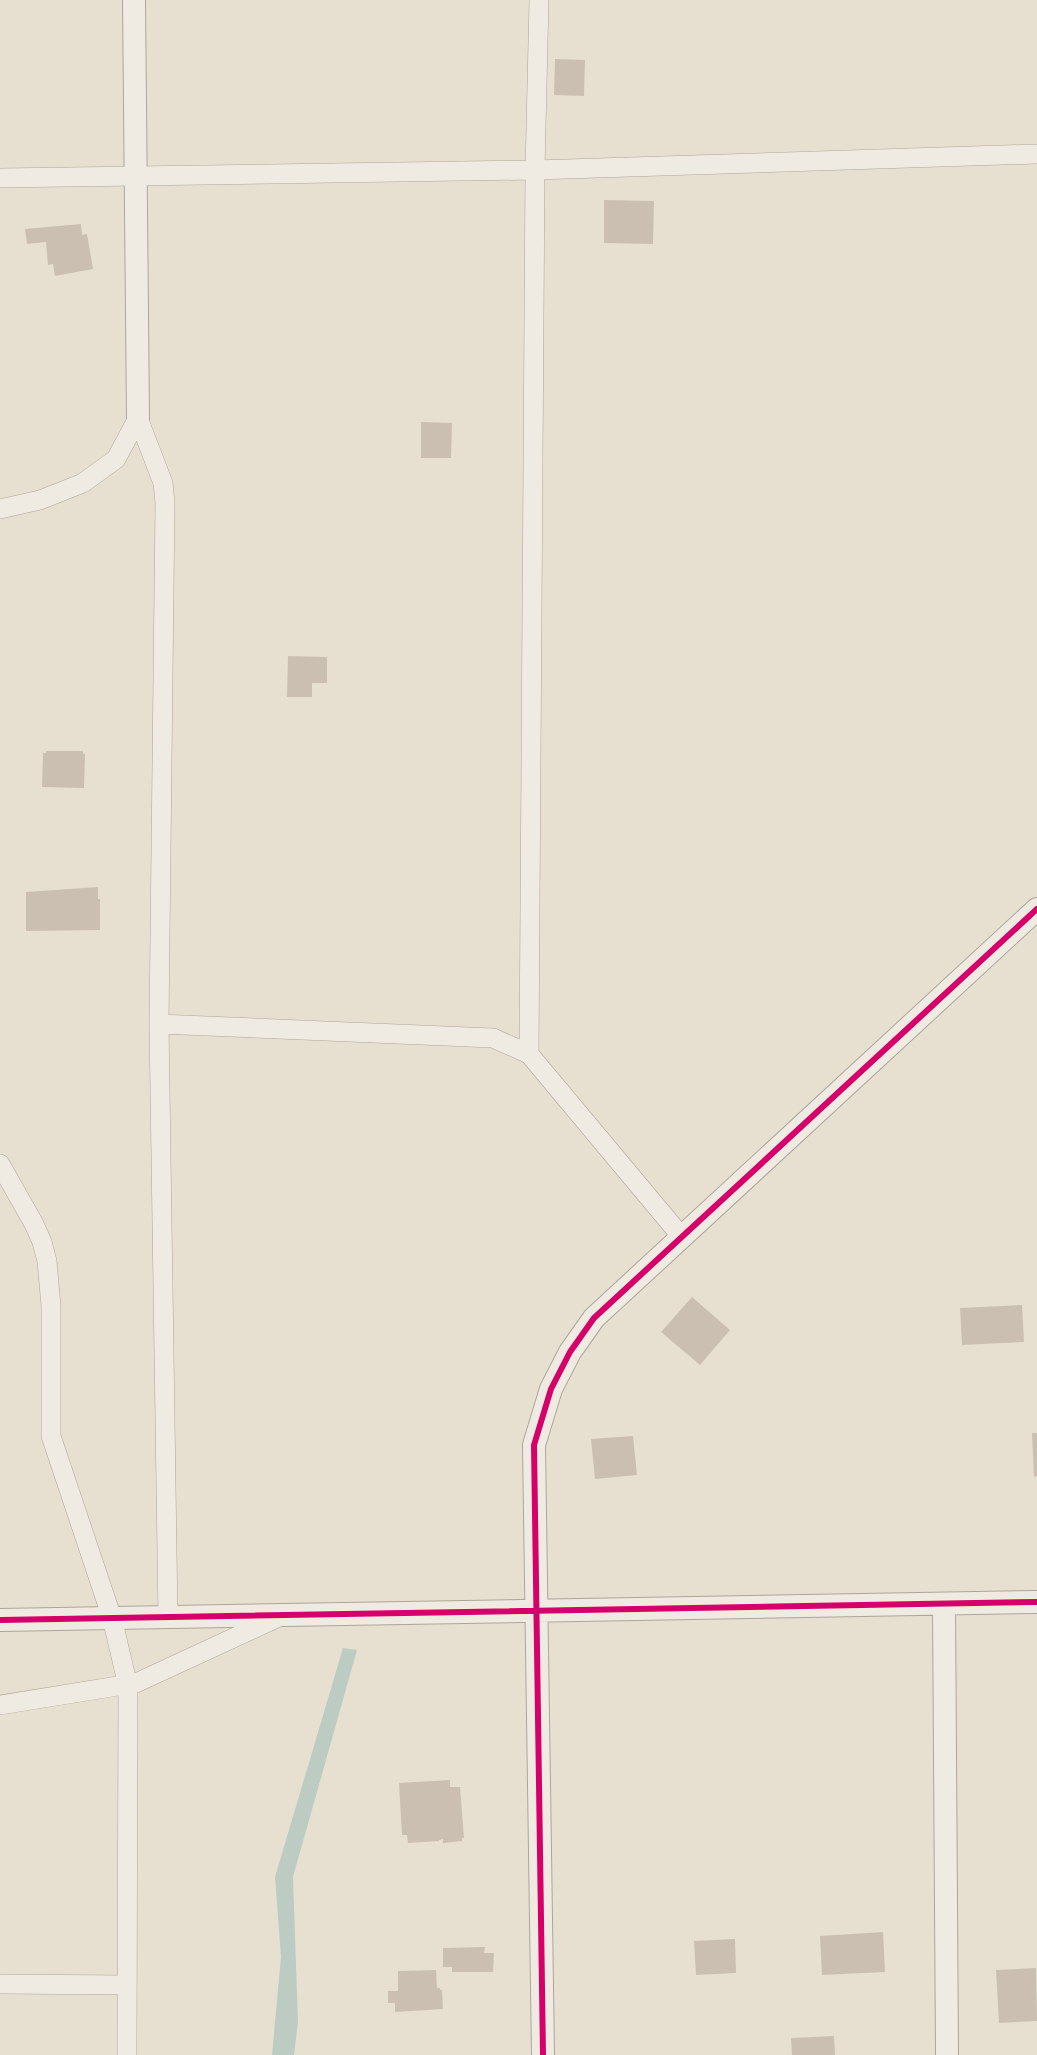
<svg xmlns="http://www.w3.org/2000/svg" width="1037" height="2055" font-family="'PT Serif',serif">
	<rect width="100%" height="100%" fill="#e7e0d1"/>
	<path fill="#bcccc2" d="M343,1648L357,1650L293,1877L298,2022L294,2055H272L281,1957L275,1877Z"/>
	<path fill="#cbbfb2" d="M555,59L585,60L584,96L554,95Z
		M604,200L654,201L653,244L604,243Z
		M81,224L82,235L87,234L93,269L55,276L53,264L48,265L46,242L27,244L25,229Z
		M421,422L452,423L451,458H421Z
		M288,656L327,657V683H312V697H287Z
		M46,751H83V754H85L84,788L42,787L43,753H46Z
		M98,887V899H100V930L26,931V892Z
		M692,1297L730,1330L700,1365L661,1332Z
		M1022,1305L1024,1342L962,1345L960,1308Z
		M1032,1433H1037V1476L1034,1477Z
		M633,1436L637,1475L595,1479L591,1439Z
		M450,1780V1787H460L464,1838H462V1841L443,1843V1839L439,1840V1841L408,1843L407,1835H402L399,1783Z
		M883,1932L885,1972L822,1975L820,1936Z
		M735,1939L736,1973L696,1975L694,1941Z
		M485,1947L484,1953H494L493,1972H452V1967H443V1948Z
		M1036,1968L1037,2021L999,2023L996,1970Z
		M436,1970L437,1988H440V1990H442L443,2009L395,2012V2003H388V1991H398V1971Z
		M834,2036L835,2055H792L791,2038Z"/>
	<g fill="none" stroke-linecap="round" stroke-linejoin="round">
		<g stroke="#ada599" stroke-width="20">
			<path id="service" d="M0,178L535,170L1037,154
				M138,418L163,483L165,503L159,1024L168,1617
				M0,509L40,500L83,483L116,459L138,418
				M159,1024L493,1038L529,1054L681,1236
				M529,1054L535,170L539,0
				M0,1164L34,1224L42,1242L47,1261L51,1306V1436L112,1618L128,1686L127,2055
				M0,1705L136,1683L281,1616
				M0,1984L127,1985"/>
		</g>
		<g stroke="#ada599" stroke-width="24">
			<path id="minor" d="M134,0L138,418
				M944,1604L947,2055
				M0,1620L1037,1602
				M543,2055L534,1445L551,1389L570,1352L594,1318L1037,909"/>
		</g>
		<use href="#service" stroke="#efebe3" stroke-width="19"/>
		<use href="#minor" stroke="#efebe3" stroke-width="22"/>
		<g stroke="#f7eed8" stroke-width="8">
			<path id="cycleway" d="M0,1620L1037,1602
				M543,2055L534,1445L551,1389L570,1352L594,1318L1037,909"/>
		</g>
		<use href="#cycleway" stroke="#d6006c" stroke-width="6"/>
	</g>
</svg>
